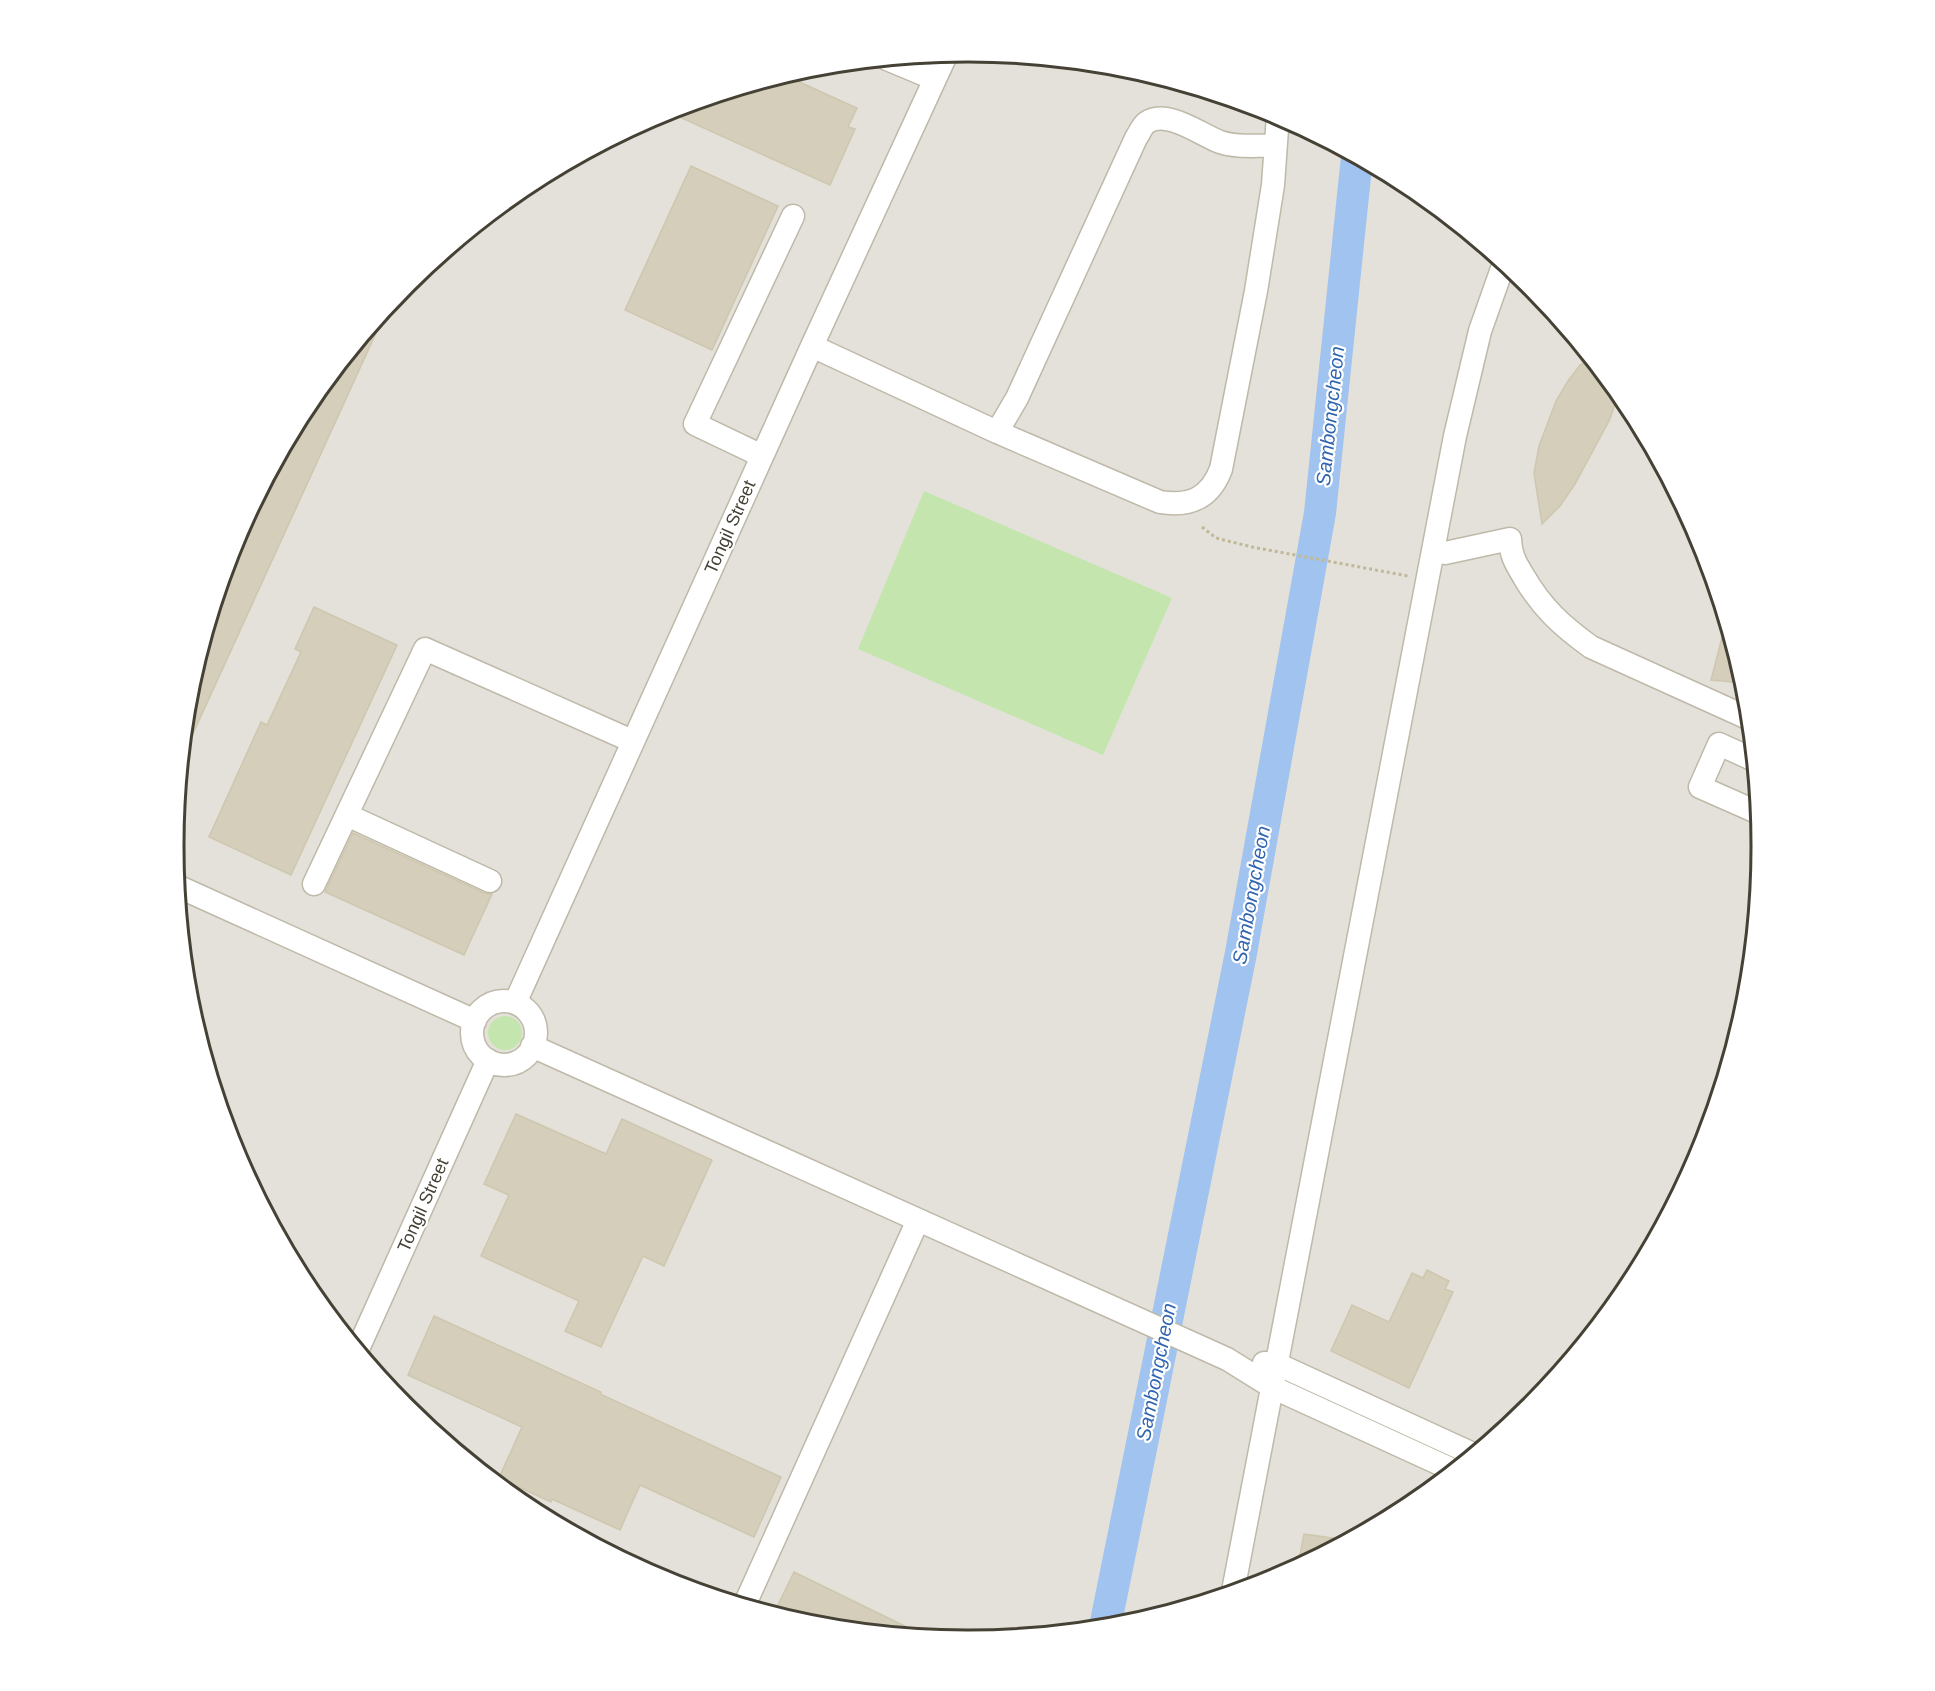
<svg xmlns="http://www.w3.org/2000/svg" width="1935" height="1691" font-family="Helvetica,sans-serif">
	<rect width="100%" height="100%" fill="#f2f0e5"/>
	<path fill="#e4e1da" d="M176 846a792 792 0 1 1 1584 0a792 792 0 1 1-1584 0Z"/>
	<path fill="#c4e6ae" d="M924,491L1172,598L1103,755L858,649Z
		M488 1033a17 17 0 1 1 34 0a17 17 0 1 1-34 0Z"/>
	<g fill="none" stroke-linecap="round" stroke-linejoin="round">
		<path stroke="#a1c3ef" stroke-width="32" d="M1105,1627L1241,953L1320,513L1357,157"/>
	</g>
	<path fill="#d4cebb" stroke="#cec7ae" stroke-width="1.5" d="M784,75L857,108L848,127L855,129L830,185L666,111Z
		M691,166L778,206L712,350L625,310Z
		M378,317L382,320L185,751L182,750L188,690L234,541L307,404Z
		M1591,359L1618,392L1617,398L1610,419L1575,484L1560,506L1542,524L1534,473L1539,446L1556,401L1568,381L1580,365Z
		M314,607L397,645L291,875L209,837L261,722L267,725L301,652L295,649Z
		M1726,622L1744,683L1711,680Z
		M353,833L484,893L492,894L464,955L325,892Z
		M516,1114L606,1154L622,1119L712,1160L664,1266L643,1256L601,1347L565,1331L579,1301L481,1256L509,1195L484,1184Z
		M1427,1270L1449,1281L1445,1289L1453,1292L1409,1388L1331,1351L1352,1305L1389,1322L1412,1273L1423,1278Z
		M434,1316L601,1392L600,1394L781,1477L754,1537L640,1485L620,1530L552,1499L551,1502L499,1478L522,1427L408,1375Z
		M1304,1534L1346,1540L1298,1565Z
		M794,1572L921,1634V1635L812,1625L774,1613Z"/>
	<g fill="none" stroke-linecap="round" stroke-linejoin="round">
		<g stroke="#beb9a8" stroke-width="25">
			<path id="minor" d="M887,59L935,79
				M812,346L997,432L1160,502C1190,507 1210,498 1221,469L1256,291L1273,185L1278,115
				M997,432L1017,398L1136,138C1139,134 1142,126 1146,123C1166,108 1201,135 1220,142C1237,148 1258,145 1275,146
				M762,456L695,424L793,216
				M1433,551L1445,553L1510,539C1511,556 1515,562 1524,577C1542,608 1562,626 1591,647L1750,719
				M1754,760L1719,744L1700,787L1759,813
				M347,815L490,881
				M314,884L425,649L632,741
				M177,886L475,1021
				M472 1033a32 32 0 1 1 64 0a32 32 0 1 1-64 0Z
				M515,1003L812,346L947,53
				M532,1046L1227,1359L1272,1387L1453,1470
				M358,1349L488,1060
				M1264,1363L1277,1364L1473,1454
				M1233,1591L1455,436L1480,331L1504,263
				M745,1604L918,1220"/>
		</g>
		<path stroke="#bfb899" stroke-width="3" stroke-dasharray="3 3" stroke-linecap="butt" d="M1202,527L1216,538L1252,547L1408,576"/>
		<use href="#minor" stroke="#fff" stroke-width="22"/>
	</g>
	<g text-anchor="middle" stroke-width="4.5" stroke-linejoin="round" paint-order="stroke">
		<g font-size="18" fill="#454135" stroke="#fff">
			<text transform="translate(730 527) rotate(-66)" y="6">Tongil Street</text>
			<text transform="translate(423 1205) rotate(-66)" y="6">Tongil Street</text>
		</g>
		<g font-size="20" font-style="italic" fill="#3065af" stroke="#fff">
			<text transform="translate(1330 416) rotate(-84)" y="7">Sambongcheon</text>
			<text transform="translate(1251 895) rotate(-80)" y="7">Sambongcheon</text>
			<text transform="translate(1156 1372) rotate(-79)" y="7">Sambongcheon</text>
		</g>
	</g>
	<path d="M0 0H1935V1691H0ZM967 62H968A783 783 0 0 1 1751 845V847A783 783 0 0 1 968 1630H967A783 783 0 0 1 184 847V845A783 783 0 0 1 967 62Z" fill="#fff" fill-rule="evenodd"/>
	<path fill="none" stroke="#454135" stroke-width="3" d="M967 62H968A783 783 0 0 1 1751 845V847A783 783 0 0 1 968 1630H967A783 783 0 0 1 184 847V845A783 783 0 0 1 967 62Z"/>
</svg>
